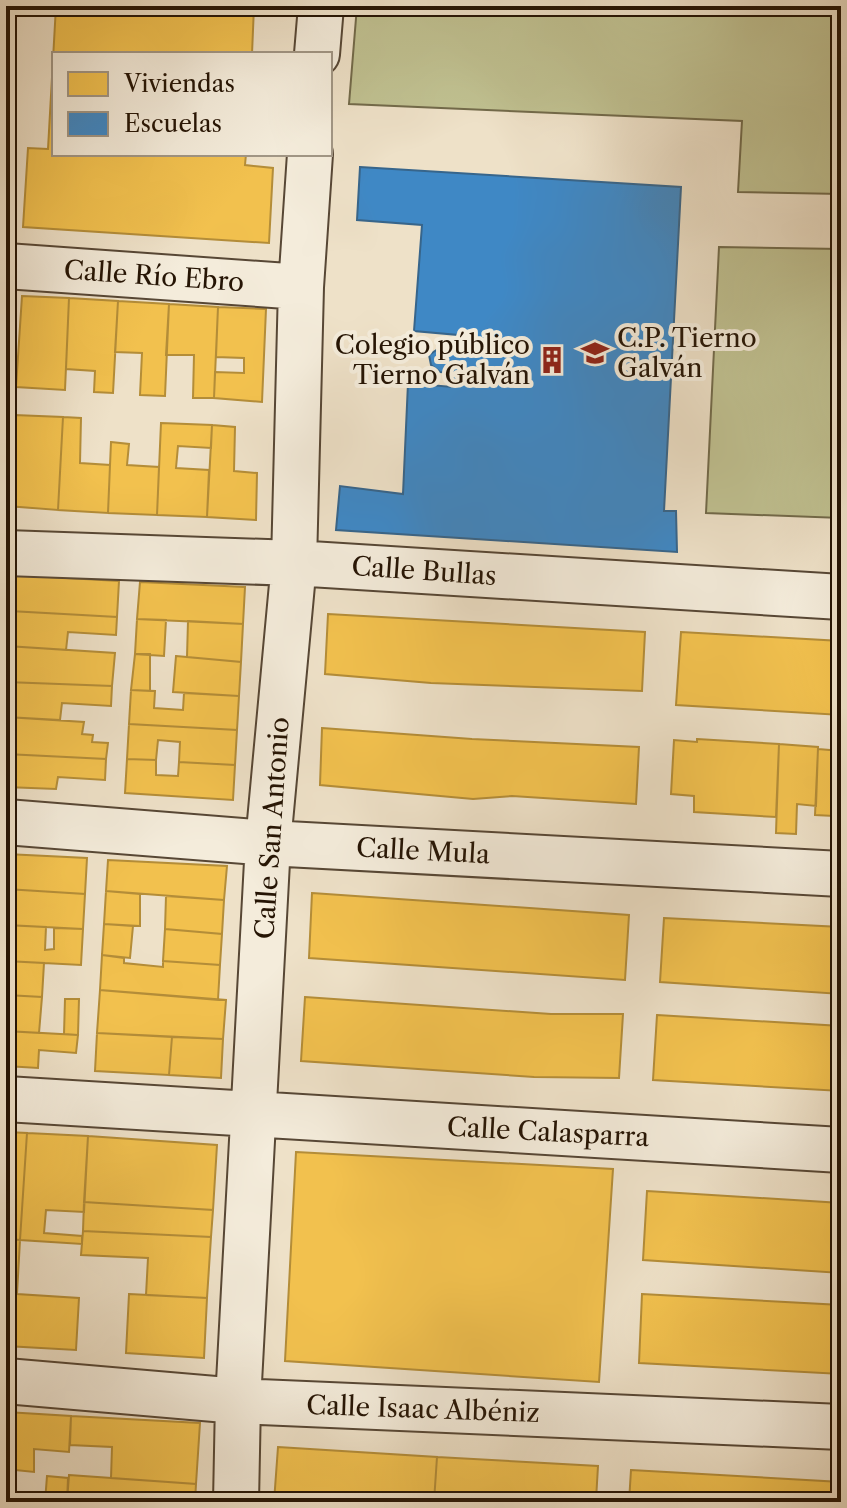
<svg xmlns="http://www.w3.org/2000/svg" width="847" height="1508" font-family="'Libre Caslon Text',serif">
	<rect width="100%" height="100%" fill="#eee1c8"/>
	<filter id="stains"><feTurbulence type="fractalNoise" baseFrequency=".0025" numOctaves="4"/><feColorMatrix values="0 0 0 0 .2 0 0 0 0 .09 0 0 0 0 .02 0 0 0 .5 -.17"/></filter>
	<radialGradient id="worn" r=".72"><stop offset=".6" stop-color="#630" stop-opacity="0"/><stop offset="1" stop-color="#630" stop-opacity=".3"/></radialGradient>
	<path fill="#c0c191" stroke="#726a4a" stroke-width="2" d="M357,6H841V194L738,192L742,121L349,104Z
		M719,247L841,249V518L706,513Z"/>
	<path fill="#f2c14e" stroke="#b48d38" stroke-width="2" d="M56,6H254L252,54H54V154H246L245,165L273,168L269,243L23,227L28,148L48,149Z
		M22,296L69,298L65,390L16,387Z
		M69,298L118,301L113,393L94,392L95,371L66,369Z
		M118,301L169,304L165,396L140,395L142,353L115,352Z
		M169,304L218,307L214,398H193L194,355H166Z
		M218,307L266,309L262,402L214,398L215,372L244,373V358L216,357Z
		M14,415L63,417L58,510L7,506Z
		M63,417L81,418L80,463L110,465L108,513L58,510Z
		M161,423L212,425L211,448L178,446L176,468L209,470L207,517L157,515Z
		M212,425L235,427L234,471L257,473L256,520L207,517Z
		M111,442L129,444L127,465L159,467L157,515L108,513Z
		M13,575L119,581L117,617L10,611Z
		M140,582L245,587L243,624L137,619Z
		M10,611L117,617L116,635L68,632L66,650L7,646Z
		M328,614L645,632L642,691L431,683L325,674Z
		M137,619L166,620L164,656L135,654Z
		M188,621L243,624L241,662L187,657Z
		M681,632L841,641V715L676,705Z
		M7,646L115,653L112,686L6,682Z
		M135,654H150V691L131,690Z
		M176,656L241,662L239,696L173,692Z
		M6,682L112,686L111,706L62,703L60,720L6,717Z
		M131,690L155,691L154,708L183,710L184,693L239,696L237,730L129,724Z
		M6,717L84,722L82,734L93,735L92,742L108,743L106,759L6,754Z
		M129,724L237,730L235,765L179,762L180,742L158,740L156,760L127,759Z
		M322,728L472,739L639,747L636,804L512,796L473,799L320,785Z
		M697,739L779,744L776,817L694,812V796L671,794L674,740L697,742Z
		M779,744L818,747L816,806L797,804L796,834L776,833Z
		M818,749L841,751V810H834V816L815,815Z
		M6,754L106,759L105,780L58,777L56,789L6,787Z
		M127,759L156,760V775L178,776L179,762L235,765L233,800L125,793Z
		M6,854L87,858L85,894L6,889Z
		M108,860L227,866L224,900L106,891Z
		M6,889L85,894L83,929L6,925Z
		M106,891L140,894V926L104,924Z
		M312,893L629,915L625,980L309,958Z
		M166,896L224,900L222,934L165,929Z
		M664,918L841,927V994L660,982Z
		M104,924L133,926L130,958L102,955Z
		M6,925L46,927L45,950L54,949V928L83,929L81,965L6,961Z
		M165,929L222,934L220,965L163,961Z
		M102,955L124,958V963L163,967V961L220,965L218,1000L100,990Z
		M6,961L44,963L42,997L6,995Z
		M100,990L226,1000L223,1039L97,1033Z
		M6,995L42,997L39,1033L6,1031Z
		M305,997L551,1014H623L619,1078L534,1077L301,1061Z
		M65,999H79L78,1035L64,1034Z
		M657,1015L841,1026V1091L653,1080Z
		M6,1031L78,1035L76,1053L39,1050L38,1068L6,1066Z
		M97,1033L172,1037L169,1075L95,1071Z
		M172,1037L223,1039L221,1078L169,1075Z
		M6,1132L27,1133L20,1240L6,1239Z
		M27,1133L88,1136L84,1212L46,1210L44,1233L82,1236V1244L20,1240Z
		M88,1136L217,1145L213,1210L84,1202Z
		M296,1152L613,1169L599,1382L285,1361Z
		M647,1191L841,1203V1273L643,1260Z
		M84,1202L213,1210L211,1237L83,1231Z
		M83,1231L211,1237L207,1298L146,1295L148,1258L81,1255Z
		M6,1239L20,1240L17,1294L79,1298L76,1350L6,1346Z
		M129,1294L207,1298L204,1358L126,1353Z
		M642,1294L841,1305V1374L639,1363Z
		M6,1412L71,1416L69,1452L34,1449V1472L6,1469Z
		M71,1416L200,1423L196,1484L111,1478L112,1447L70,1445Z
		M278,1447L437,1457L434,1502H375V1497L337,1496L338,1502H274Z
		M437,1457L598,1466L596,1500L553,1498V1502H521V1498H501V1502H434Z
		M631,1470L841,1482V1502H629Z
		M69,1475L196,1484L195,1502H67Z
		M47,1476L68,1478L67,1502H45Z"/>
	<path fill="#3f88c5" stroke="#37658b" stroke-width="2" d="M360,167L681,187L664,511H676L677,552L336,530L340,486L403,494L408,383L452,387L453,373L440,372L431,365L429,355L438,349L456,351L458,335L414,331L422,225L357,220Z"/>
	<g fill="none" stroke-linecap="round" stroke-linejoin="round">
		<g stroke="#574735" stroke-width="48">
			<path id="minor" d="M317,54L321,6
				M6,266L301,287
				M6,553L294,563L841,597
				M6,822L268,843L841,874
				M6,1099L841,1150
				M6,1381L238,1401L841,1427
				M236,1502L238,1401L268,843L294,563L301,287L310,154"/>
		</g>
		<use href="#minor" stroke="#f4ecdb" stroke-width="44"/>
	</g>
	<defs>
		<g id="school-bare" transform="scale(2.16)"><path d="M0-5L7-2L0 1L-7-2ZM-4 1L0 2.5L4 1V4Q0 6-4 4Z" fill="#8f2418" stroke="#f4ecdb" stroke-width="2.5" paint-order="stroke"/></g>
		<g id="building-bare" transform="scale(2.16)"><path d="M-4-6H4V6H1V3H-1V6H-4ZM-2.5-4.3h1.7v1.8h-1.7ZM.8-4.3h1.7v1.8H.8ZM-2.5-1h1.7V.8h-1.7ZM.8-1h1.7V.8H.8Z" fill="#8f2418" stroke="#f4ecdb" stroke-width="2.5" paint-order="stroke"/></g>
	</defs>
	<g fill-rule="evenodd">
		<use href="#school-bare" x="595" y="353"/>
		<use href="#building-bare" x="552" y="360"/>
	</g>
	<g text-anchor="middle" stroke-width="8" stroke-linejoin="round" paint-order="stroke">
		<g font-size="26" fill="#251404" stroke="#f4ecdb">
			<text transform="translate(154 276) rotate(4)" y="9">Calle Río Ebro</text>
			<text transform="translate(424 571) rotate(4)" y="9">Calle Bullas</text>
			<text transform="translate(272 828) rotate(-86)" y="9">Calle San Antonio</text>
			<text transform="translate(423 851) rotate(3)" y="9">Calle Mula</text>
			<text transform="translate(548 1132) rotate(3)" y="9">Calle Calasparra</text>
			<text transform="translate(423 1409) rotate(2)" y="9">Calle Isaac Albéniz</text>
		</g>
		<g font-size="26" fill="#251404" stroke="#f4ecdb" text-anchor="start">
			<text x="617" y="347">C.P. Tierno<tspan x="617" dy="30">Galván</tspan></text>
			<text x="530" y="354" text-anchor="end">Colegio público<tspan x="530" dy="30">Tierno Galván</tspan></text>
		</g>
	</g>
	<rect width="847" height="1508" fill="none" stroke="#eee1c8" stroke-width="32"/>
	<rect x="8" y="8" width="831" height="1492" fill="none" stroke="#251404" stroke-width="4"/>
	<rect x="16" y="16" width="815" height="1476" fill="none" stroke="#251404" stroke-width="2"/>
	<rect x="52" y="52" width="280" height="104" fill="#f4ecdb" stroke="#a19685" stroke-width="2"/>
	<rect x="68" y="72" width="40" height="24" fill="#f2c14e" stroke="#a19685" stroke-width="2"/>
	<text x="124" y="92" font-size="24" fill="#251404">Viviendas</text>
	<rect x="68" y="112" width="40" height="24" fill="#3f88c5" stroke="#a19685" stroke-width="2"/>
	<text x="124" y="132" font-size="24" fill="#251404">Escuelas</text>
	<rect width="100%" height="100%" filter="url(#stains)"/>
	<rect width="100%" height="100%" fill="url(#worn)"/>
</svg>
